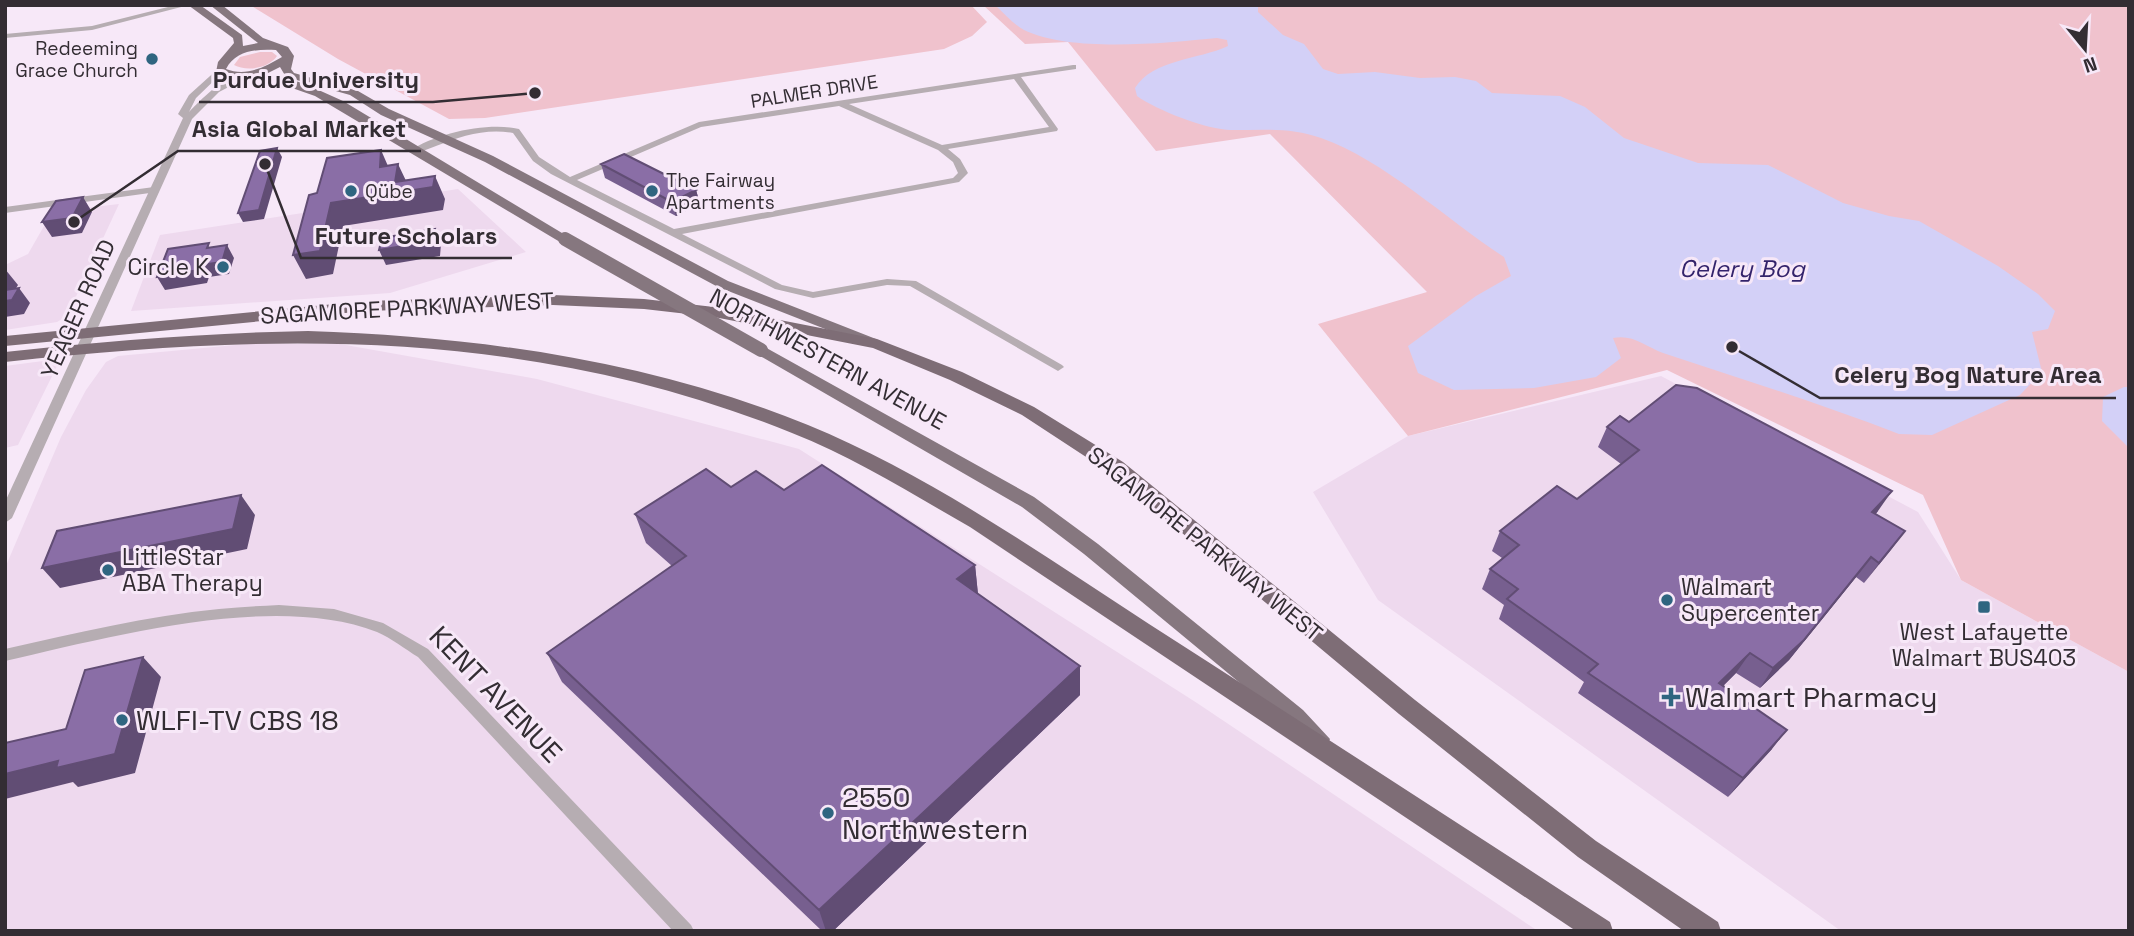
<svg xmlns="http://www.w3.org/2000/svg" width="2134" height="936" font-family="'Space Grotesk',sans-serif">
	<rect width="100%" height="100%" fill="#f7e8f8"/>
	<path fill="#eed9ee" d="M458,189L526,252L390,293L131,311L160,235Z
		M119,204L67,316L57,322L5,330V265L28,254L52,212Z
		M246,344H340L537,379L799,449L1197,703L1538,931H5V568L61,437L86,390L106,362L118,356Z
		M43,361L57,366L18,445L5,448V366Z
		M1661,376L1918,512L1961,580L2129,672V931H1841L1378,600L1313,492L1408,436Z"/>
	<path fill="#f0c2cd" d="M250,5H971L987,22L972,36L944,49L485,118L449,119L338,59Z
		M983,5H2129V672L1961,580L1923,495L1667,370L1408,436L1318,324L1427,292L1270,134L1156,151L1068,42L1025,44Z
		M260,52H272L277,56C269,68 247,72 234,65L240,57Z"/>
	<path fill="#d3d0f7" d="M995,5H1258V12L1283,35L1304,44L1323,69L1338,74L1375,72L1420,78L1455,77L1476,81L1492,93L1560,96L1585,107L1624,138L1698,163L1768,165L1843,203L1889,216L1919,221L1998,266L2038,294L2055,311L2048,329L2032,332L2042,372L2020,395L1932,435L1899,434C1821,404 1742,379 1663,353C1645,346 1633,334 1613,338L1621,358L1596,377L1534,388L1454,390L1418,373L1408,346L1476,296L1511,276L1504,257C1447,220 1384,160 1321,138C1291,127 1262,130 1231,130C1208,130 1156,110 1137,96L1135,88C1153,59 1198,60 1228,46L1227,40L1217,38C1165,43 1072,53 1024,30C1013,24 1004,13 995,5Z
		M2124,387H2129V448L2102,421L2103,397Z"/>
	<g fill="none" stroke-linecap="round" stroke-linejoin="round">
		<path fill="#b6adb2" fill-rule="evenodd" d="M176,5H189L92,30L5,38V34L92,26Z
			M1073,65H1076V69L1021,77L1058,129L1057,131L948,149L960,159L968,173L959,182L682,234L782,285L813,292L887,279L916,281L1062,365L1064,367L1058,371L910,286L887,285L813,298L775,289L551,174L533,161L513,133C486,128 461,136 436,146C427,149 417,155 410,151C436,133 488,122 519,129L539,157L570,177L699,122ZM1014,79L1049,127L942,145L849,104ZM839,106L938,150L953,162L958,173L953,178L674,229L577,180L701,127Z
			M154,187L159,190L157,192L5,213V207Z
			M279,605L334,609L383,623L428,649L691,925L694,931H673L418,657C405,649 391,638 377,632C273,592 111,637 5,661V649C76,633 147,616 219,609C239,607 259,606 279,605Z"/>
		<path fill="#b6adb2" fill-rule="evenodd" d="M220,67L225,70L196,98L189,112C201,100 233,65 252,75L219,92L192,119L12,518L5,523V502L183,118L178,114L189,95Z"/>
		<path fill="#86777f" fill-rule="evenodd" d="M188,5H200L242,35L243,46L258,43L210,5H222L263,38L288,47L294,56L291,69L294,73L358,91L389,109L493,156L728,281L876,339L879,342L871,347L866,345L718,287L485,162L381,115L350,95L286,77L280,67L266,74L303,83L343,101L572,239L570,242H560L315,96L275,82L236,79L216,72L218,62L234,43L233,38ZM276,50L282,57C265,67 246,77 226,69C236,50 257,49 276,50Z
			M761,345L1034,497L1098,544L1303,710L1330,739L1327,746C1310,752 1299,733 1287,722L1084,554L1022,507L755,353L753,350Z"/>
		<path fill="#7e6d76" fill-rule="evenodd" d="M553,295L644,299L714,307L877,339L962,372L1034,407L1123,462L1415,700L1596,841L1718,922L1721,931H1684L1578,857L1399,714L1109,472L1022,415L950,380L873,348L714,317L644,309L553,305L366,311L5,346V336L366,301Z
			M308,331C481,337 647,360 808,425C930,475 1039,553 1149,624C1303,723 1456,822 1610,922L1613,931H1576L970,527C912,494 855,458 792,433C533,328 278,332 5,362V352C106,341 207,333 308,331Z"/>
		<path stroke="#86777f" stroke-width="14" d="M565,239L761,350"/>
	</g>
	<path fill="#775f8f" d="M601,164L696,190L700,204L676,216L605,178Z
		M1629,422L1878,511L1876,514L1905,531L1864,583L1856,577L1789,660L1760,688L1736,673L1723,686L1772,749L1728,797L1578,693L1584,682L1499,619L1504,605L1482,589L1490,569L1502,558L1492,551L1500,531L1577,499L1621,464L1598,447L1607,427Z
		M731,487L784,490L975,565L978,594L1080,666V695L833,931H822L562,682L547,653L672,566L646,543L635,514Z"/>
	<path fill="#614d74" d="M277,148L282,157L264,219L243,222L238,213Z
		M381,150L391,173L380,167Z
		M398,164L409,187L435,176L445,199L443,210L343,226L333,274L306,279L293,255L331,203Z
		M696,190L700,204L676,216L672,202Z
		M83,197L92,212L82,233L52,237L42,222Z
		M435,229L441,244L440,256L386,265L379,250Z
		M227,245L234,258L229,274L209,277L207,283L165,290L157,277Z
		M5,269L18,285L10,298L5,299Z
		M19,288L30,303L24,314L5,317V301Z
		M1892,491L1878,511L1858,532L1872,512Z
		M241,495L255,515L247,549L60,588L42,568Z
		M1905,531L1890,551L1864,583L1879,563Z
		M1871,557L1856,577L1789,660L1760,688L1773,668Z
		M975,565L978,595L957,579Z
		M1750,653L1736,673L1706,703L1719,683Z
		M143,657L161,677L135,773L78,787L73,782L5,799V774L58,761Z
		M1080,666V695L833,931H826L819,910Z
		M1787,730L1772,749L1728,797L1743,778Z"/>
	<path fill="#8a6ea6" stroke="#614d74" stroke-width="2" d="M277,148L259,210L238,213L260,151Z
		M381,150L380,167L398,164L395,182L435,176L433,187L331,203L320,251L293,255L309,195L317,193L327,158Z
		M624,154L696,190L672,202L601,164Z
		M83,197L72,218L42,222L56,201Z
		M435,229L433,241L379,250L382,238Z
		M209,243L207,248L227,245L222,262L201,265L199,270L157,277L168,249Z
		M19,288L12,300L5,301V290Z
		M1676,385L1697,388L1892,491L1872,512L1905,531L1879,563L1871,557L1804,640L1773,668L1750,653L1719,683L1787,730L1743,778L1588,673L1598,664L1507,599L1518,589L1490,569L1519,545L1500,531L1557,486L1577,499L1639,450L1607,427L1620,416L1629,422Z
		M822,465L975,565L957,579L1080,666L819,910L547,653L686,556L635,514L706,469L731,487L756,471L784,490Z
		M241,495L233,529L42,568L57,531Z
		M143,657L115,754L56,768L58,761L5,774V743L66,729L85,670Z"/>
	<g fill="#2f6580" stroke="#f7e8f8" stroke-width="2.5">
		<circle cx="152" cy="59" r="7"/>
		<circle cx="351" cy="191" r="7"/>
		<circle cx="652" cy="191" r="7"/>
		<circle cx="223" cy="267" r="7"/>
		<circle cx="108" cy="570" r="7"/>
		<circle cx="1667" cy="600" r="7"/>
		<rect x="1977" y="600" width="14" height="14" rx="3.5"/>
		<path d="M1667.5 686.5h7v7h7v7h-7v7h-7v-7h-7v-7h7z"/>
		<circle cx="122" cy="720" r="7"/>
		<circle cx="828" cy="813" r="7"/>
	</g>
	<g text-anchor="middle" stroke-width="6" stroke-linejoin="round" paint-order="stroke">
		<g font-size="19" fill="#332d33" stroke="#f7e8f8" text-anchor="start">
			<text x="138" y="55" text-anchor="end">Redeeming<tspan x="138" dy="22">Grace Church</tspan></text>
			<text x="666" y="187">The Fairway<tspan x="666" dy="22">Apartments</tspan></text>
			<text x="365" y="198">Qübe</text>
		</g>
		<g font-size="19" fill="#332d33" stroke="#f7e8f8">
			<text transform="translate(814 91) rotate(-9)" y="7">PALMER DRIVE</text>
		</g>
		<g font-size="23" fill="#332d33" stroke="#f7e8f8" text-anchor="start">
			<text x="209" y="275" text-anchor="end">Circle K</text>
			<text x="122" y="565">LittleStar<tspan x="122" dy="26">ABA Therapy</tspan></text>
			<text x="1681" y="595">Walmart<tspan x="1681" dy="26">Supercenter</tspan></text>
			<text x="1984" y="640" text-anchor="middle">West Lafayette<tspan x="1984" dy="26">Walmart BUS403</tspan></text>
		</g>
		<g font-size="23" fill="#332d33" stroke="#f7e8f8">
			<text transform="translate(407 308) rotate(-3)" y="8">SAGAMORE PARKWAY WEST</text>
			<text transform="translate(78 309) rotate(-66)" y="8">YEAGER ROAD</text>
			<text transform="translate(828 359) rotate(29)" y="8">NORTHWESTERN AVENUE</text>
			<text transform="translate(1205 544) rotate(39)" y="8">SAGAMORE PARKWAY WEST</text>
		</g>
		<g font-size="24" font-style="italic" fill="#33236b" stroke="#f7e8f8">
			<text x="1742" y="277">Celery Bog</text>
		</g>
		<g font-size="28" fill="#332d33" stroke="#f7e8f8">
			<text transform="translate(496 694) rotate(46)" y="10">KENT AVENUE</text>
		</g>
		<g font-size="28" fill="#332d33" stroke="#f7e8f8" text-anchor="start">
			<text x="1685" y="707">Walmart Pharmacy</text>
			<text x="136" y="730">WLFI-TV CBS 18</text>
			<text x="842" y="807">2550<tspan x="842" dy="32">Northwestern</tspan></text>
		</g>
	</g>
	<path fill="none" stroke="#332d33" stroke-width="2.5" d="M535 93L433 102H199M74 222L178 151H421M265 164L301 258H512M1732 347L1820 398H2116"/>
	<g fill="#332d33" stroke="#f7e8f8" stroke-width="2.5">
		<circle cx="535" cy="93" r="7"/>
		<circle cx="74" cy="222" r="7"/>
		<circle cx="265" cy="164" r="7"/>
		<circle cx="1732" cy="347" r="7"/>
	</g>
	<g font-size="24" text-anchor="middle" font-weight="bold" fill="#332d33" stroke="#f7e8f8" stroke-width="6" stroke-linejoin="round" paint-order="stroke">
		<text x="316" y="88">Purdue University</text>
		<text x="299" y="137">Asia Global Market</text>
		<text x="406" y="244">Future Scholars</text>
		<text x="1968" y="383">Celery Bog Nature Area</text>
	</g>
	<rect width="2134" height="936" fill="none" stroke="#332d33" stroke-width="14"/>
	<g transform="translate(2085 49) rotate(162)" stroke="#f7e8f8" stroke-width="5" paint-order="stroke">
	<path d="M0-5L12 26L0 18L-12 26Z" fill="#332d33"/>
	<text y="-10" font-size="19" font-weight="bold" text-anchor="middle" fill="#332d33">N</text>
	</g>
</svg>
